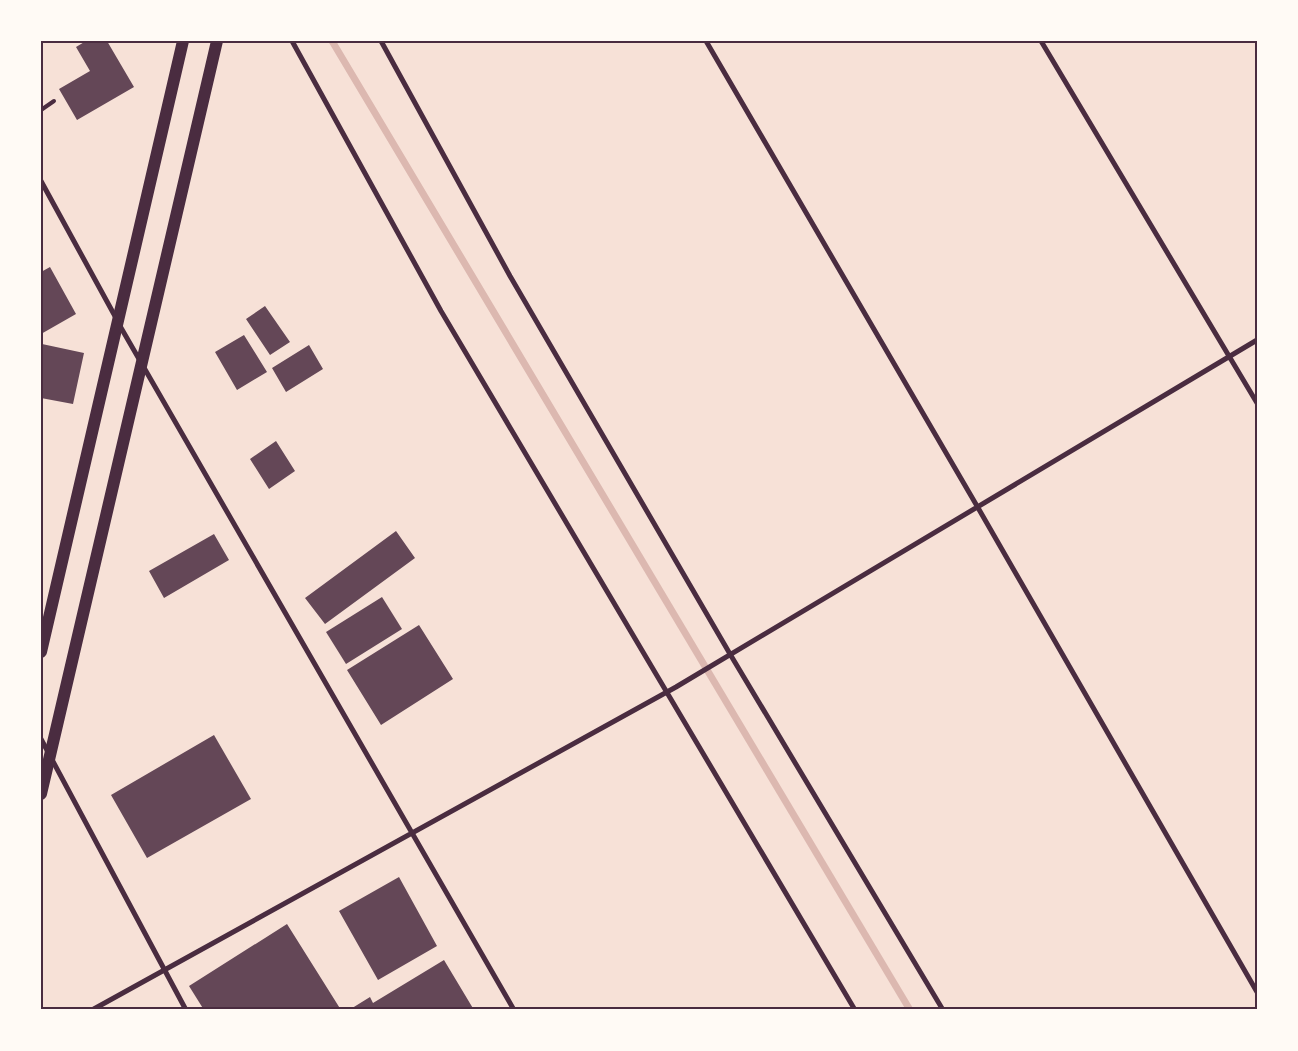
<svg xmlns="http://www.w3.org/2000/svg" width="1298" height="1051" font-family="'DejaVu Sans',sans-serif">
	<rect width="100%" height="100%" fill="#f7e1d7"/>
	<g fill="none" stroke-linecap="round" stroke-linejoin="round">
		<path stroke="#dcb8b0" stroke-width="7" d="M332,41L910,1010"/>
	</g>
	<path fill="#644757" d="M86,41H107L134,87L77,120L59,89L90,71L76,47Z
		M50,267L76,314L41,334V272Z
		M265,306L290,342L270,355L246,319Z
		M244,335L267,372L237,390L215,352Z
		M42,344L84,353L73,404L41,398Z
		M309,345L323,369L286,392L272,368Z
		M276,441L295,471L269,489L250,459Z
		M396,531L415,558L325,624L305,598Z
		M214,534L229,560L164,598L149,571Z
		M382,597L402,629L346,664L326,632Z
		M419,625L453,679L381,725L347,670Z
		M214,735L251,799L147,858L111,795Z
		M399,877L437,946L378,980L339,911Z
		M287,924L341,1010H204L189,986Z
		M444,960L474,1010H349L370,997L373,1003Z"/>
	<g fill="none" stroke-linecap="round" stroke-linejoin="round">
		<path stroke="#4a2c40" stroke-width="4" d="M41,110L54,101"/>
		<path stroke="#4a2c40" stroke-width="5" d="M292,41L441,311L855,1010
			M381,41L510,276L730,654L943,1010
			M706,41L977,506L1257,992
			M1041,41L1257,403
			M41,181L116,318
			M120,326L514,1010
			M41,739L186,1010
			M92,1010L676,687L1257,340"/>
		<path stroke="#4a2c40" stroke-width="12" d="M41,652L183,41
			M41,794L217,41"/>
	</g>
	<rect width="1298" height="1051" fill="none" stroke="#fffaf5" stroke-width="85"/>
	<rect x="42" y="42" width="1214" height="966" fill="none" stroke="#4a2c40" stroke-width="2"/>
</svg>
